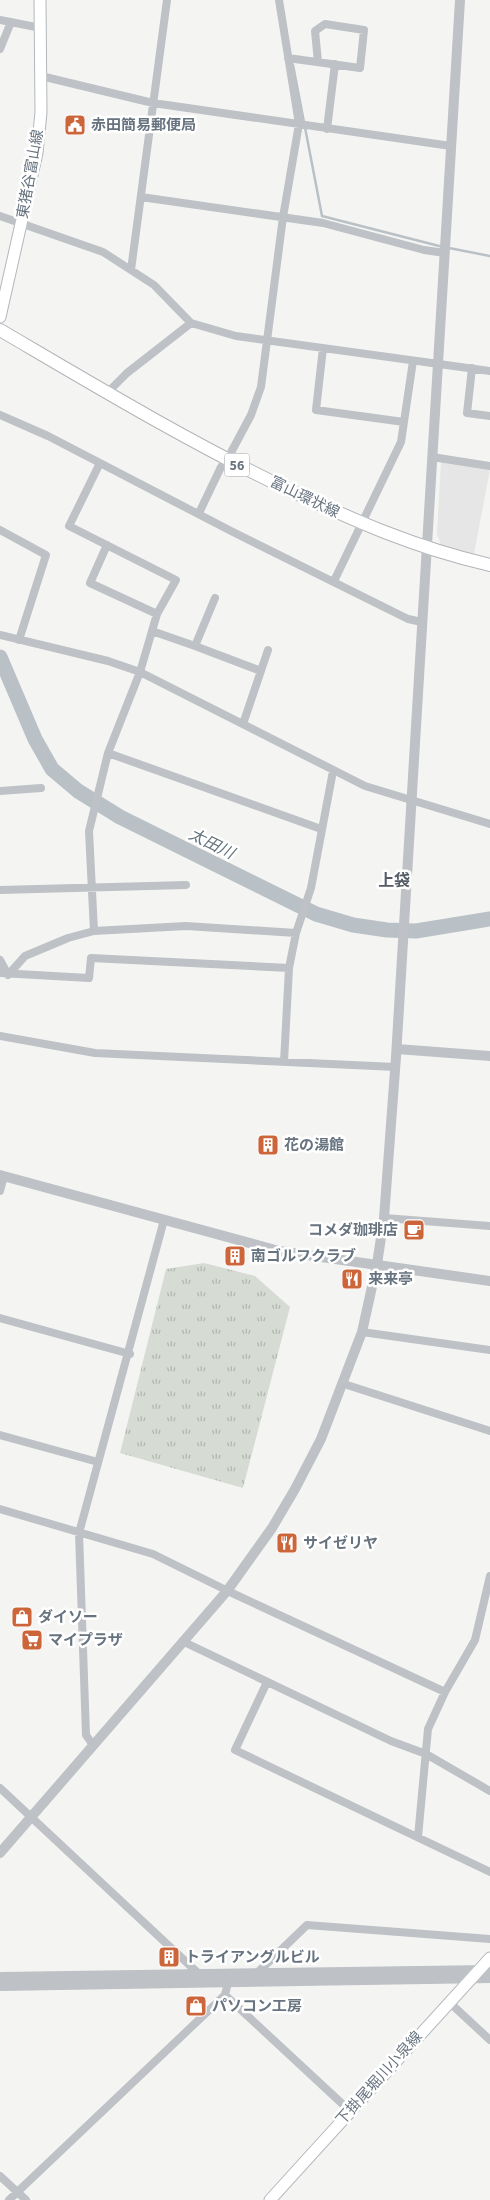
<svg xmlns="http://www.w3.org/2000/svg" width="490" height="2200" font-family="'Source Sans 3','Noto Sans JP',sans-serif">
	<defs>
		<pattern id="grass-tufts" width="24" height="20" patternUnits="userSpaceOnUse" patternTransform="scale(1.25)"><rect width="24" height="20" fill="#d6dbd3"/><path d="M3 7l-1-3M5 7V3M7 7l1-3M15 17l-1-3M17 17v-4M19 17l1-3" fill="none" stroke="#b1b6b0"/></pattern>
	</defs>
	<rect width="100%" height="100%" fill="#f4f5f2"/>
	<path fill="#e5e6e5" d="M441,462L490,469L474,554L441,545L437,534Z"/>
	<path fill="url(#grass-tufts)" d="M204,1263L255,1276L290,1307L243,1488L120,1453L166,1269Z"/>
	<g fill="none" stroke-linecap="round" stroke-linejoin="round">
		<path stroke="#bac1c6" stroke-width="2.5" d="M293,65L322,216L443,247
			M449,248L490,256"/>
		<path stroke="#bac1c6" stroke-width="15" d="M0,657L35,739L52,769L78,791L120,817L316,914L353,925L387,930L416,931L490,919"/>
		<g stroke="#b3b7bb" stroke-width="13">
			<path id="secondary" d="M0,317L37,153L41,112L40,0
				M270,2200L490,1958"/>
		</g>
		<g stroke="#b2b5b9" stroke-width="14">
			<path id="primary" d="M0,330C94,385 187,441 285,488C355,521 413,547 490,565"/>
		</g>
		<path stroke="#bec1c5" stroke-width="8" d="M0,20L41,28
			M0,49L11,22
			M288,58L360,68L364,30L325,24L315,31L318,62
			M41,76L153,103L451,146
			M327,129L335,64
			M141,197L323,223L424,250L445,253
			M0,216L103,252L154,285L191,323L236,336L490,371
			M131,270L167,0
			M323,348L316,410L404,422
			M472,368L467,413L490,416
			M107,393L127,373L191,323
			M0,415L48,436L231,531L408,619L422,622
			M432,457L490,466
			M100,463L69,526L176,580L157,614L90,583L107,545
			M199,513L221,467L227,460L251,415L261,387L283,217L299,124L279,0
			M0,530L46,555L19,640
			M334,581L401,442L413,361
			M157,614L152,631L195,646L215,598
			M152,631L140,672L108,753L89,831L94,931L186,926L296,933L311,888L333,771
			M0,635L108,661L140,672L365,786L490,824
			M195,646L261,671
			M243,724L268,650
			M108,753L321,829
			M0,791L41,788
			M0,890L186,885
			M0,960L8,975L25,956L68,938L94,931
			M0,973L89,978L91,958L289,968
			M0,1036L95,1053L396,1067
			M284,1062L289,968L296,933
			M0,1191L4,1176
			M384,1218L490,1226
			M0,1318L130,1354
			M362,1332L490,1350
			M344,1384L490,1431
			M0,1435L98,1462
			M0,1509L153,1554L232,1593L445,1692
			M184,1642L391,1741L426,1754L490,1791
			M267,1682L235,1750L490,1872
			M93,1745L86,1735L79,1533L164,1220
			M0,1788L199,1974
			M418,1837L428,1729L445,1692L475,1640L490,1576
			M256,1974L307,1925L490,1939
			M225,1995L350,2111
			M449,2002L490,2040
			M0,2176L26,2200
			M9,2200L225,1995L229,1978"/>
		<path stroke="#bec1c5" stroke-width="10" d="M397,1049L490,1056
			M0,1175L279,1251L490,1281
			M0,1853L227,1591L272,1528L295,1489L321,1439L362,1332L377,1264L384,1218L396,1057L460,0
			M0,1977L490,1970
			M0,1986L490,1978"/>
		<use href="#secondary" stroke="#fff" stroke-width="11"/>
		<use href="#primary" stroke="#fff" stroke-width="12"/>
	</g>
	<defs>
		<g id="civic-square" transform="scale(1.125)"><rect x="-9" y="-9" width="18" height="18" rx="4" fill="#cc663a" stroke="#fff"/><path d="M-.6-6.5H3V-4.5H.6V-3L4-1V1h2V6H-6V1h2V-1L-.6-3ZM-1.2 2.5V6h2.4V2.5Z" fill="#fff"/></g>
		<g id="building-square" transform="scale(1.125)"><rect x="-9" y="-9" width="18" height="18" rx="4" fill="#cc663a" stroke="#fff"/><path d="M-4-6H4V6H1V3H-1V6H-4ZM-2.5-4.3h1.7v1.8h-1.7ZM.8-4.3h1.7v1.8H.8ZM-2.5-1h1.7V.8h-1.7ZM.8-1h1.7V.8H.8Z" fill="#fff"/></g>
		<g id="cafe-square" transform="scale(1.125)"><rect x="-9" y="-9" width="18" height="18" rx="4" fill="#cc663a" stroke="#fff"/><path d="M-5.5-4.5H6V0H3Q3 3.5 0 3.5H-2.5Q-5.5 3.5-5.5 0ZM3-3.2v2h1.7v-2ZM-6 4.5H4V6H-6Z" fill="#fff"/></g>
		<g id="restaurant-square" transform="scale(1.125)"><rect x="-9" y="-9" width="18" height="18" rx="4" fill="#cc663a" stroke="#fff"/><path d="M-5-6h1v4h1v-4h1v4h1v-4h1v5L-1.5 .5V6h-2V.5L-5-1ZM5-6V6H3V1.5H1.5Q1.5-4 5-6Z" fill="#fff"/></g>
		<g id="shop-square" transform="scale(1.125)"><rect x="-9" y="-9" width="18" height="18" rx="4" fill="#cc663a" stroke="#fff"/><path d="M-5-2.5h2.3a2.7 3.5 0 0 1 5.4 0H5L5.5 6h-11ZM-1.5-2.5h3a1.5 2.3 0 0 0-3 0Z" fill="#fff"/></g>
		<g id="supermarket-square" transform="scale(1.125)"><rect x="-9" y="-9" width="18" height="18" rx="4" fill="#cc663a" stroke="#fff"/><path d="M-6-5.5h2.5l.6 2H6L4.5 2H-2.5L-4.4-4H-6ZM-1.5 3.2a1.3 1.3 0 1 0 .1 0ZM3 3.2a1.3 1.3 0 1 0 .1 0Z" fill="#fff"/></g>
	</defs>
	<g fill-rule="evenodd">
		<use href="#civic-square" x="75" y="125"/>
		<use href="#building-square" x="268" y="1145"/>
		<use href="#cafe-square" x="414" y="1230"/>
		<use href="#building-square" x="235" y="1256"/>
		<use href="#restaurant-square" x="352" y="1279"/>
		<use href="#restaurant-square" x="287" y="1543"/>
		<use href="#shop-square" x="22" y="1617"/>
		<use href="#supermarket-square" x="32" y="1640"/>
		<use href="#building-square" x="169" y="1957"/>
		<use href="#shop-square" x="196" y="2006"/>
	</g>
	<g text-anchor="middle" stroke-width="5" stroke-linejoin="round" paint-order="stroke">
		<rect fill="#fff" stroke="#959da5" stroke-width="1" x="224.5" y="453.5" width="25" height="23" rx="4"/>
		<g font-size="14" font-weight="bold" fill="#67737f">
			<text x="237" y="470">56</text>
		</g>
		<g font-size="15" font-weight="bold" fill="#67737f" stroke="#fff" text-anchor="start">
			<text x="91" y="130">赤田簡易郵便局</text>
			<text x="284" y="1150">花の湯館</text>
			<text x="398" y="1235" text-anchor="end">コメダ珈琲店</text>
			<text x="251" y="1261">南ゴルフクラブ</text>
			<text x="368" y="1284">来来亭</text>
			<text x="303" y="1548">サイゼリヤ</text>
			<text x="38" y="1622">ダイソー</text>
			<text x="48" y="1645">マイプラザ</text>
			<text x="185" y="1962">トライアングルビル</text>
			<text x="212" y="2011">パソコン工房</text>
		</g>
		<g font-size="15" fill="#67737f" stroke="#fff">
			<text transform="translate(30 174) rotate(-80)" y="5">東猪谷富山線</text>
			<text transform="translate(305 497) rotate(26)" y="5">富山環状線</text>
			<text transform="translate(379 2078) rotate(-48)" y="5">下掛尾堀川小泉線</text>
		</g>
		<g font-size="16" font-style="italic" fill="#63737b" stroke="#fff">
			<text transform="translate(212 843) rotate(26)" y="6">太田川</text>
		</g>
		<g font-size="16" font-weight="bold" fill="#545c65" stroke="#fff">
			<text x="394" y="886">上袋</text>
		</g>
	</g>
</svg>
